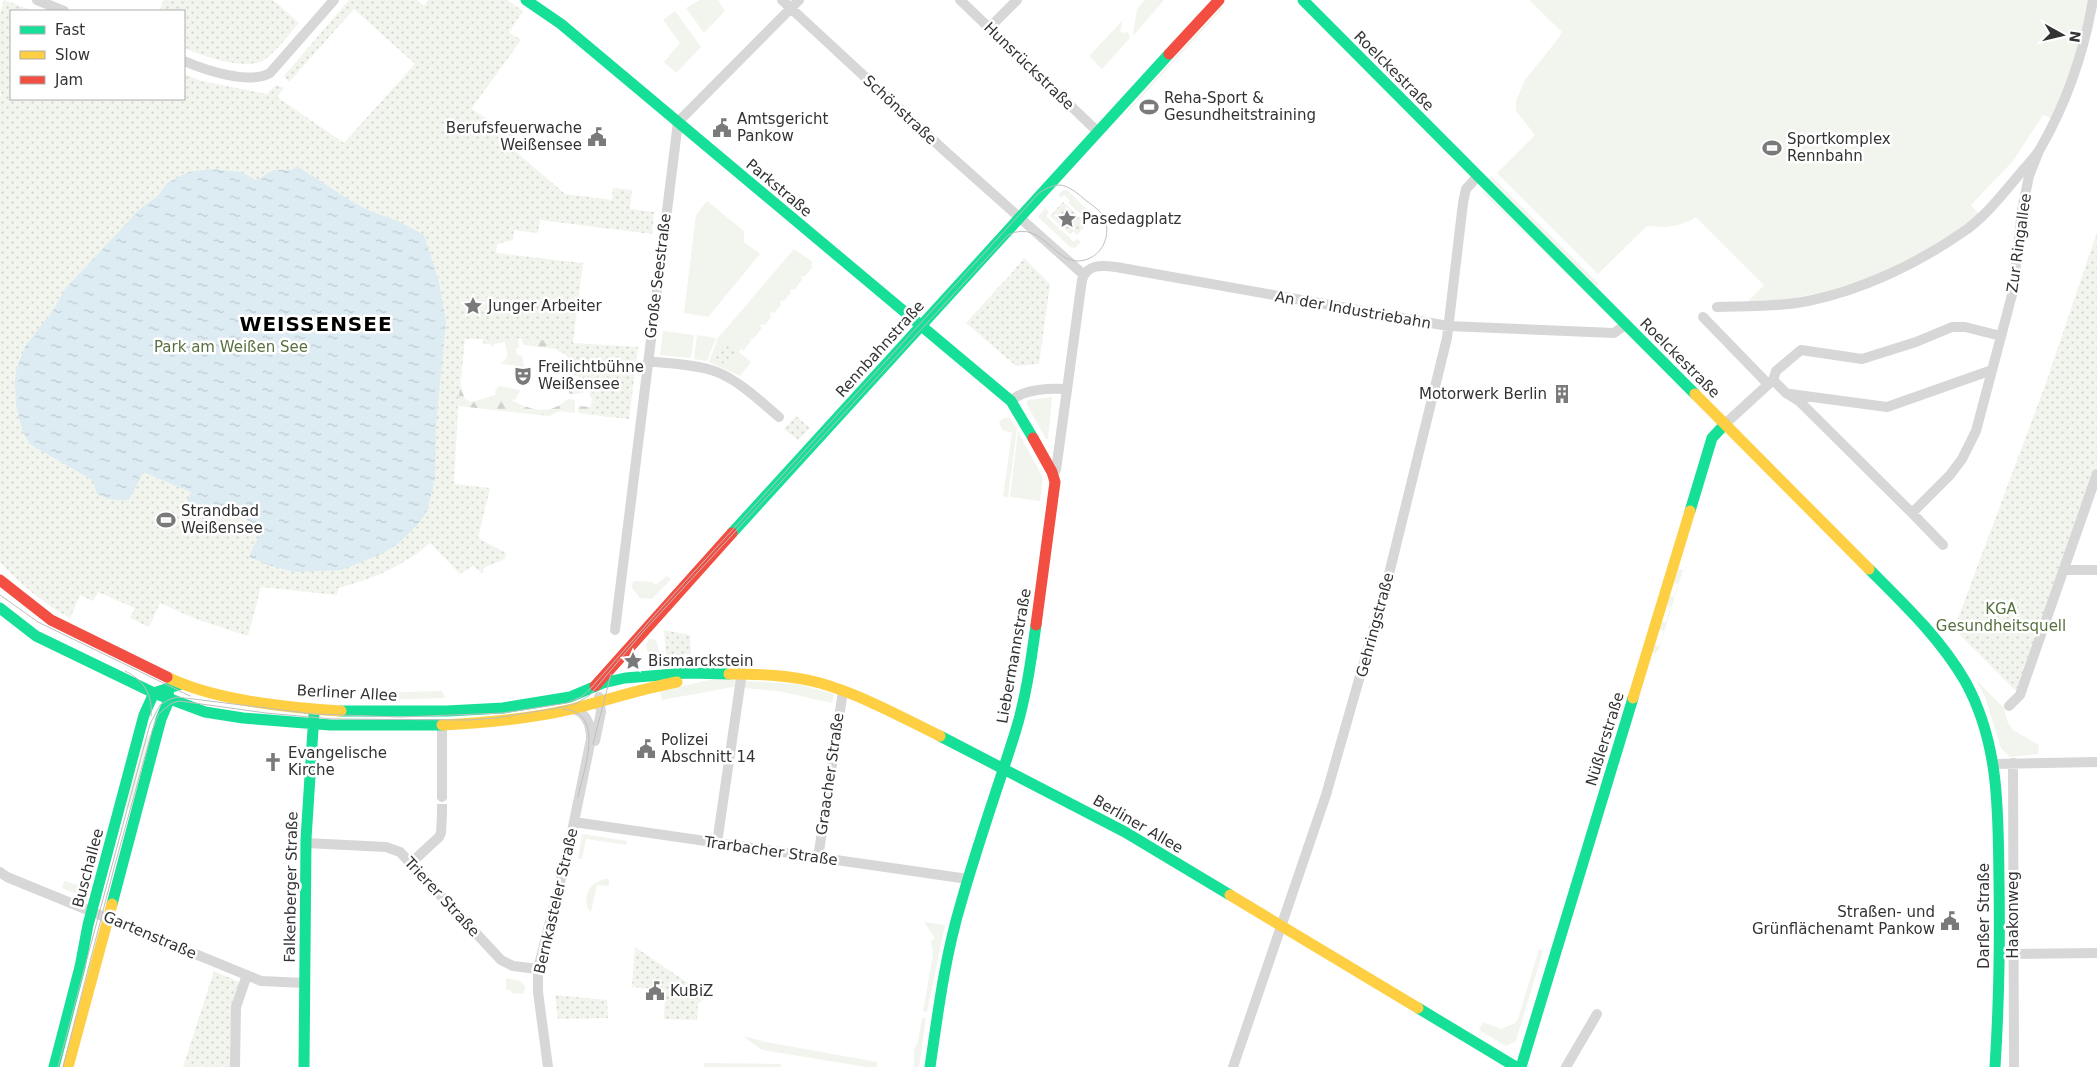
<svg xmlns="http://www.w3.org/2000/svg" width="2097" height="1067" font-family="'DejaVu Sans',sans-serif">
	<defs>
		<pattern id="forest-firs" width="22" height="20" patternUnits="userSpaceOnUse" patternTransform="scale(1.25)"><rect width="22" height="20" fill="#f1f5ed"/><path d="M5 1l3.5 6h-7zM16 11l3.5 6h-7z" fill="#cfd2cc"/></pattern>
		<pattern id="park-dots" width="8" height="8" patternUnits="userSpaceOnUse" patternTransform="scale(1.25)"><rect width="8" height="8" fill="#f1f5ed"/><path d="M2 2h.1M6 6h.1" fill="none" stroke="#cfd2cc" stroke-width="1.8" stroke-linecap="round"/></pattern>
		<pattern id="water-ripples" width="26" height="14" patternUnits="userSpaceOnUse" patternTransform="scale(1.25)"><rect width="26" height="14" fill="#ddebf3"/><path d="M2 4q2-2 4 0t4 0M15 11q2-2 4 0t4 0" fill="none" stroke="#becad1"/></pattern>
	</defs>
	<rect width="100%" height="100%" fill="#fff"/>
	<path fill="#f1f5ed" d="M700,0H718L725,11L704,33L686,8Z
		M1145,0H1164L1133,36L1137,9Z
		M1529,0H2091L2082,41L2053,119L2043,115L2013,161L1971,205L1979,214C1919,269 1825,299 1745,304L1764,285L1696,217C1681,227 1665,228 1647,226L1598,274L1497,173L1535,135L1516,111V101L1525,80L1557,40L1562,32Z
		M1222,6L1223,8L1127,113L1126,112Z
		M675,11L701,47L676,73L664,62L680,43L663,20Z
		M1123,20L1120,31L1124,33L1128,32L1130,38L1102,69L1089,56Z
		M1491,176L1599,284L1594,287L1489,178Z
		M1063,190H1067L1094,216L1090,222L1068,203L1070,201L1064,195L1061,198L1058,195Z
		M1485,192L1588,295L1483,193Z
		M707,201L744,231V242L760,254L708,317L684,313L696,215Z
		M1045,208L1049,212L1046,216L1074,242L1077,239L1081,242L1075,248L1070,247L1038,217Z
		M794,249L813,262L811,265L813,267L805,276L801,277L802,280L794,290L792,289L790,291L791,293L784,301L782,300L780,302L781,305L774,313L772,312L770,314L771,317L765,325L762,324L760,326L762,328L754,338L749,339L751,341L743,351L741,349L739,352L751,362L740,376L709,362L718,338Z
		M517,331L519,348L516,349L517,355L522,356L524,367L502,364L501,363C511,357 506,350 505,342L494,344L493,348L488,341V336Z
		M663,331L694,335L691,358L660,355Z
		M697,335L716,338L707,361L694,359Z
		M499,386L520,390L515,400L513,399L511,401L496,395L495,391Z
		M1052,397L1048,439H1046L1026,403L1028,400Z
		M1004,418H1010L1017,428L1008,497L1003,496L1012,433L1002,430L999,422Z
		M1018,431L1043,478L1040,501L1010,497Z
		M1677,568L1683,570L1659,649L1655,654L1651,651L1653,645L1659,646L1664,631L1658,629L1661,621L1666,622L1671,607L1665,604L1668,596L1674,597L1678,584L1672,582Z
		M667,576L671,579L652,599L640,598L632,588L633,581L653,582V584H657Z
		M650,639L656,640L661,659H651L645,645Z
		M714,679L797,684L834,694L832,703L778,691L733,687L662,700L660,691Z
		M1976,680L2004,708L2008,723L2013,730L2039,745L2038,754L2010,757L2001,748L1985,697Z
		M442,691L445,698L373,700L374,693Z
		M149,735L153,736L132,808L125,807L145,737H148Z
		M582,834L627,841L626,845L586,839L582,859H578Z
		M605,879H609V886L597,885L591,912L587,907C584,893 591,882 605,879Z
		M64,881L89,888L86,898L62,888Z
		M924,922L945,925L927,1012L923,1011L933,955L931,941L935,938Z
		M1539,949L1543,951L1516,1041L1506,1046L1479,1030L1483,1022L1501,1029L1515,1023L1518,1019Z
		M506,978L520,981L525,986L524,994L511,993V990H506Z
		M922,1018H926L919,1067H914V1050L918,1041Z
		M743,1036L766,1042L877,1062V1067H866L762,1050Z
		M704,1063L781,1064V1067H704Z"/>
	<path fill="url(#forest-firs)" d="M537,329L572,359L555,349L523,345L521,336Z
		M576,364C593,383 596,389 592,415L578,413V406L591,407L592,398L590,397L589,389H584L583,393L571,394L569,393V387L583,386V378L569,374L570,370Z
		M460,384L465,399L472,402L498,394C516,401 534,416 556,407C561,405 564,401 569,399L575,400V413L560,411L549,416L458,406Z"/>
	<path fill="url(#park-dots)" d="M4,0L34,11H11V99H184V74L201,81L267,94L276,85L284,88L277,97L344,143L415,64L354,9L289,82L284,76L349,0H417L424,6L428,0H507L523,11L509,32L521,40L471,109L517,137L515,151L565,194L612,200L613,188L632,190L630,209L654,212L652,234L540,220L538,233L514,230L513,240L497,244L496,253L583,263L573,343L638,347L629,419L592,415L594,401L591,381L573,361L552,343L535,338L489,339V344H483V339H465L458,406L454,484L490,488L478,538L506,553L505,559L485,567L482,573L473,566L460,574L430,543C404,566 372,579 338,588L337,595L261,587L248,636L196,619L160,603L149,627L130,618L135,608L98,592L93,601L80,595L70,618C43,603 21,585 0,562V98L2,94L0,92V13Z
		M164,0H273L299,23C289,34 279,48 267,58C250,73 203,56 184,48V11H159Z
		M1063,202L1087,224L1077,235L1073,231L1070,234L1050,216Z
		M2097,232V466L2018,693L1954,629L2046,383Z
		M1024,258L1050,284L1039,364L1016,366L966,323L1004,281H1005Z
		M726,344L736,352L725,365L715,357Z
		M796,416L810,428L798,440L784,429Z
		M664,630L690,635L691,654L666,656Z
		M635,947L698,990L705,998L698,1004L697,1020L664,1019L665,990L632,987Z
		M214,971L241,983L233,1067H183Z
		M555,995L607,1000L608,1018L558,1019Z"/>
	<path fill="url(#water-ripples)" d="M297,166L351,201L370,211L398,221L424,235L429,252L431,251V257L439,282L446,322L436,424L435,479L427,511L419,523L398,544L379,555L341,570L296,572L271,566L249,557L263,527L219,507L211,523L183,510L191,492L143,472L129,500C118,501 108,500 97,494L93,481L87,477L35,447L29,443L22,429L16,406L15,383L16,370L26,345L52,312L66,288L140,209L158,196L167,183L189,172L211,169L241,172L256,180L274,170H292Z"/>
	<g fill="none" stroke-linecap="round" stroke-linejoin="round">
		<path stroke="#d6d6d6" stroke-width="10" stroke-dasharray="10 5" stroke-linecap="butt" d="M442,814V797"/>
		<path stroke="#d7d7d7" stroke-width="10" d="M37,0L64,11
			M782,0L946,152L1084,275
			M960,0L1098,132
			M989,28L1017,0
			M184,61C205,70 249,85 270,73L334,0
			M1717,307C1747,306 1778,307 1808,301C1862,290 1917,264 1963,232C1984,218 2002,195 2018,176C2025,167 2034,159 2040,149C2066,104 2084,52 2093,0
			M1703,317L1768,384
			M648,361C670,364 696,364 717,372C741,382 760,401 779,417
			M1773,380L1776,371L1801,350L1862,359L1916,342L1952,327H1965L2001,336
			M1790,394L1887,407L1992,370
			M1011,401C1023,389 1050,388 1066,389
			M1725,424L1773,380L1786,393L1799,401L1912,513L1950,475L1962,459L1976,431L2013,291L2022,210L2029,176L2039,151
			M1052,472L1056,470L1082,280C1087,264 1101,265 1116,267L1448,326L1614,333L1625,325
			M1912,513L1943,545
			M2064,570H2097
			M615,630L678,122L799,0
			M2009,706L2020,695L2097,474
			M442,725V797
			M595,741L601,712L599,697
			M2013,763L2014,1067
			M1994,764L2097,762
			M574,822L968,879
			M306,843L386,847L400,852L501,960L513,966L538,969
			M717,843L742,672
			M818,858L843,691
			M411,863L439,837L441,833L442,814
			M0,872L7,877L261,981L305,983
			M2013,954L2097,953
			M235,1067L236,1007L247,975
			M548,1067L538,992V969L568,851L591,739C591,725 587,713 573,709
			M1233,1067L1326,795L1388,578L1447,338L1463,203L1466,189L1478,176
			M1566,1067L1597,1014"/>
		<path stroke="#16e098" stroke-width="11" d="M526,0L561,24L1011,401L1033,438
			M1303,0L1695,394
			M1690,511L1712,438L1725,424
			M732,533L1169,54
			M1869,569C1904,604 1940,638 1965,681C2000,744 1998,812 1999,881C2000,943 1999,1005 1995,1067
			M0,608L36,636L154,693L205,712L243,718L330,725H442
			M341,711H447L503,708L570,697L603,683L625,678L687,673L729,674
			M940,736L1125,832L1230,895
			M112,904L161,719L169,700L168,689
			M1418,1008L1516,1067
			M54,1067L80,967L88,925L144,715L154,693L181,684
			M304,1067L306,839L314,714
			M930,1067C938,1012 945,956 961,903C977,846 997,790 1015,733C1026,698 1031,661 1036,625
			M1521,1067L1633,698"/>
		<path stroke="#ffcf43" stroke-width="11" d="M1695,394L1869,569
			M729,674C760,674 790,675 820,683C862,695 901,717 940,736
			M167,677C213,700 290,708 341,711
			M1633,698L1690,511
			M442,725C486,723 529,719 572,709C608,700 640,689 677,682
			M1230,895L1418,1008
			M68,1067L112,904"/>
		<path stroke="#f24e42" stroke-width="11" d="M1169,54L1219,0
			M1033,438L1052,472L1055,482L1036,625
			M0,580L51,620L167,677
			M595,686L732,533"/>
		<path stroke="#bebebe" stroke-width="1" d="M0,595L38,622L190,696
			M125,671C144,680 153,695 151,716
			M563,709C607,712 583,771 578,797
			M593,744L611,674
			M58,1067L150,724L160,705L168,700L177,697L314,714L400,717L503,713L567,703L581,697L591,688L654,616L1039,193C1045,189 1052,185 1060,185C1069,186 1077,193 1083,198C1090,204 1099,209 1103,216C1111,229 1106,249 1092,257C1056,277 1046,216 1008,235L642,633L590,695L577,703L563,707L496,718L469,720L333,719L266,713L180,701L172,703L163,710L158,715L152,731L114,868L63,1067"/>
	</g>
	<defs>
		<g id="stadium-bare" transform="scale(1.5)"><path d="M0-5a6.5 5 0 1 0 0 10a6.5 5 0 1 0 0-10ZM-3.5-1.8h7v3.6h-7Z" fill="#7a7a7a" stroke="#fff" stroke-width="2.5" paint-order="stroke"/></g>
		<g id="civic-bare" transform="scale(1.5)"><path d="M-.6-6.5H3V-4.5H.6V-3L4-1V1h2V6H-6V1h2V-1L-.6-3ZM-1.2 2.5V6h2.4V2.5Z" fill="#7a7a7a" stroke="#fff" stroke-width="2.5" paint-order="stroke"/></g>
		<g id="sight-bare" transform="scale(1.5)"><path d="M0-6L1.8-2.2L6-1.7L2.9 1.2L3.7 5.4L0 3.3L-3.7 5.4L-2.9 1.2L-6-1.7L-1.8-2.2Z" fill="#7a7a7a" stroke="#fff" stroke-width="2.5" paint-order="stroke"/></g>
		<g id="theatre-bare" transform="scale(1.5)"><path d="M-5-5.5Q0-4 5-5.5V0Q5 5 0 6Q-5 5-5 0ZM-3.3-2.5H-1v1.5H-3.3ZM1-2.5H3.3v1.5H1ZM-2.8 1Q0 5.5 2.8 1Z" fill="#7a7a7a" stroke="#fff" stroke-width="2.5" paint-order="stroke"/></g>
		<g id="building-bare" transform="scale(1.5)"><path d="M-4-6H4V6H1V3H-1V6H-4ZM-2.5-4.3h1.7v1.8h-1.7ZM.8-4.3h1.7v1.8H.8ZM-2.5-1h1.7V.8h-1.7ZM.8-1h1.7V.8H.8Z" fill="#7a7a7a" stroke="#fff" stroke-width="2.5" paint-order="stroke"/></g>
		<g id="church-bare" transform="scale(1.5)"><path d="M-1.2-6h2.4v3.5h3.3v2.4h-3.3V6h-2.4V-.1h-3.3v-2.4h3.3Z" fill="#7a7a7a" stroke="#fff" stroke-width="2.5" paint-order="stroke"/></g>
	</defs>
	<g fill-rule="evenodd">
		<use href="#stadium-bare" x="1149" y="107"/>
		<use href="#civic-bare" x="722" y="128"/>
		<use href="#civic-bare" x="597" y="137"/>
		<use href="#stadium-bare" x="1772" y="148"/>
		<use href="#sight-bare" x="1067" y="219"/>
		<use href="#sight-bare" x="473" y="306"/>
		<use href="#theatre-bare" x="523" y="376"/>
		<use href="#building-bare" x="1562" y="394"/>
		<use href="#stadium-bare" x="166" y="520"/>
		<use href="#sight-bare" x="633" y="661"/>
		<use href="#civic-bare" x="646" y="749"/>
		<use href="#church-bare" x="273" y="762"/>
		<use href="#civic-bare" x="1950" y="921"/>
		<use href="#civic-bare" x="655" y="991"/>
	</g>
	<g text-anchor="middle" stroke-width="5" stroke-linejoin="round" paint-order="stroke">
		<g font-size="15" fill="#333" stroke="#fff">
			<text transform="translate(1029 66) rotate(44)" y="5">Hunsrückstraße</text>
			<text transform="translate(1394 71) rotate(45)" y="5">Roelckestraße</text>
			<text transform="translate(900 110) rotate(43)" y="5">Schönstraße</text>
			<text transform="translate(779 188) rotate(40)" y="5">Parkstraße</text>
			<text transform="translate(2019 243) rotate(-82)" y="5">Zur Ringallee</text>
			<text transform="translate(658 276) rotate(-83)" y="5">Große Seestraße</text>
			<text transform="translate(1353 310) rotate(10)" y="5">An der Industriebahn</text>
			<text transform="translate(880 349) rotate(-48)" y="5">Rennbahnstraße</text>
			<text transform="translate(1680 358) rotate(45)" y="5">Roelckestraße</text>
			<text transform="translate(1375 625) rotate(-75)" y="5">Gehringstraße</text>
			<text transform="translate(1014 656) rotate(-80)" y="5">Liebermannstraße</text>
			<text transform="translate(347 693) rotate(3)" y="5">Berliner Allee</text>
			<text transform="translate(1605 739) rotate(-73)" y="5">Nüßlerstraße</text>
			<text transform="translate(830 774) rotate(-82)" y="5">Graacher Straße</text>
			<text transform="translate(1138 824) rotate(30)" y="5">Berliner Allee</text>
			<text transform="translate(771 851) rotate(8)" y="5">Trarbacher Straße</text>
			<text transform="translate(88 868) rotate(-75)" y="5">Buschallee</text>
			<text transform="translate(291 887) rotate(-89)" y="5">Falkenberger Straße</text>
			<text transform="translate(442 897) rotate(47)" y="5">Trierer Straße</text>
			<text transform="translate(556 901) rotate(-77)" y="5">Bernkasteler Straße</text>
			<text transform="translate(2013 915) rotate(-90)" y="5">Haakonweg</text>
			<text transform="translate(1984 916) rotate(-90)" y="5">Darßer Straße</text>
			<text transform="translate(150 935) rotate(23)" y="5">Gartenstraße</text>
		</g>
		<g font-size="15" fill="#333" stroke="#fff" text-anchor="start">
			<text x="1164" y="103">Reha-Sport &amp;<tspan x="1164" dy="17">Gesundheitstraining</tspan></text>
			<text x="737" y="124">Amtsgericht<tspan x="737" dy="17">Pankow</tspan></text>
			<text x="582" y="133" text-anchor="end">Berufsfeuerwache<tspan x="582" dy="17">Weißensee</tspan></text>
			<text x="1787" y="144">Sportkomplex<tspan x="1787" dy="17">Rennbahn</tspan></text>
			<text x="1082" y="224">Pasedagplatz</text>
			<text x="488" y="311">Junger Arbeiter</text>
			<text x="538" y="372">Freilichtbühne<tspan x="538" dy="17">Weißensee</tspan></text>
			<text x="1547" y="399" text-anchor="end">Motorwerk Berlin</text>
			<text x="181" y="516">Strandbad<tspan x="181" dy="17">Weißensee</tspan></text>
			<text x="648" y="666">Bismarckstein</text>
			<text x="661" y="745">Polizei<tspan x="661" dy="17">Abschnitt 14</tspan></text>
			<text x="288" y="758">Evangelische<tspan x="288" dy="17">Kirche</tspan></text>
			<text x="1935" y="917" text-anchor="end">Straßen- und<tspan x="1935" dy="17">Grünflächenamt Pankow</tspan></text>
			<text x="670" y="996">KuBiZ</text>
		</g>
		<g font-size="15" fill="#56703f" stroke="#fff">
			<text x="231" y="352">Park am Weißen See</text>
			<text x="2001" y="614">KGA<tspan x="2001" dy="17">Gesundheitsquell</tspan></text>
		</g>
		<g font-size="20" font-weight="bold" letter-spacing="1" fill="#000" stroke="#fff">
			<text x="316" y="331">WEISSENSEE</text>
		</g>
	</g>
	<rect x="10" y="10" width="175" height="90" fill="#ffffff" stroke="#adadad"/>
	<rect x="20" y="26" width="25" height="8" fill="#16e098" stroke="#adadad"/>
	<text x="55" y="35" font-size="15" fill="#333333">Fast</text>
	<rect x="20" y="51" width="25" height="8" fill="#ffcf43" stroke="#adadad"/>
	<text x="55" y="60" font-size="15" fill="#333333">Slow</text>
	<rect x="20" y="76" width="25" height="8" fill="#f24e42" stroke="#adadad"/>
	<text x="55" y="85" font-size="15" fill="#333333">Jam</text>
	<g transform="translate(2062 35) rotate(98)" stroke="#ffffff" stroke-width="4" paint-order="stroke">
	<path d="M0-4L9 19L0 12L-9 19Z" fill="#333333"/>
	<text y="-8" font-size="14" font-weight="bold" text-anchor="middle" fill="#333333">N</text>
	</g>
</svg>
